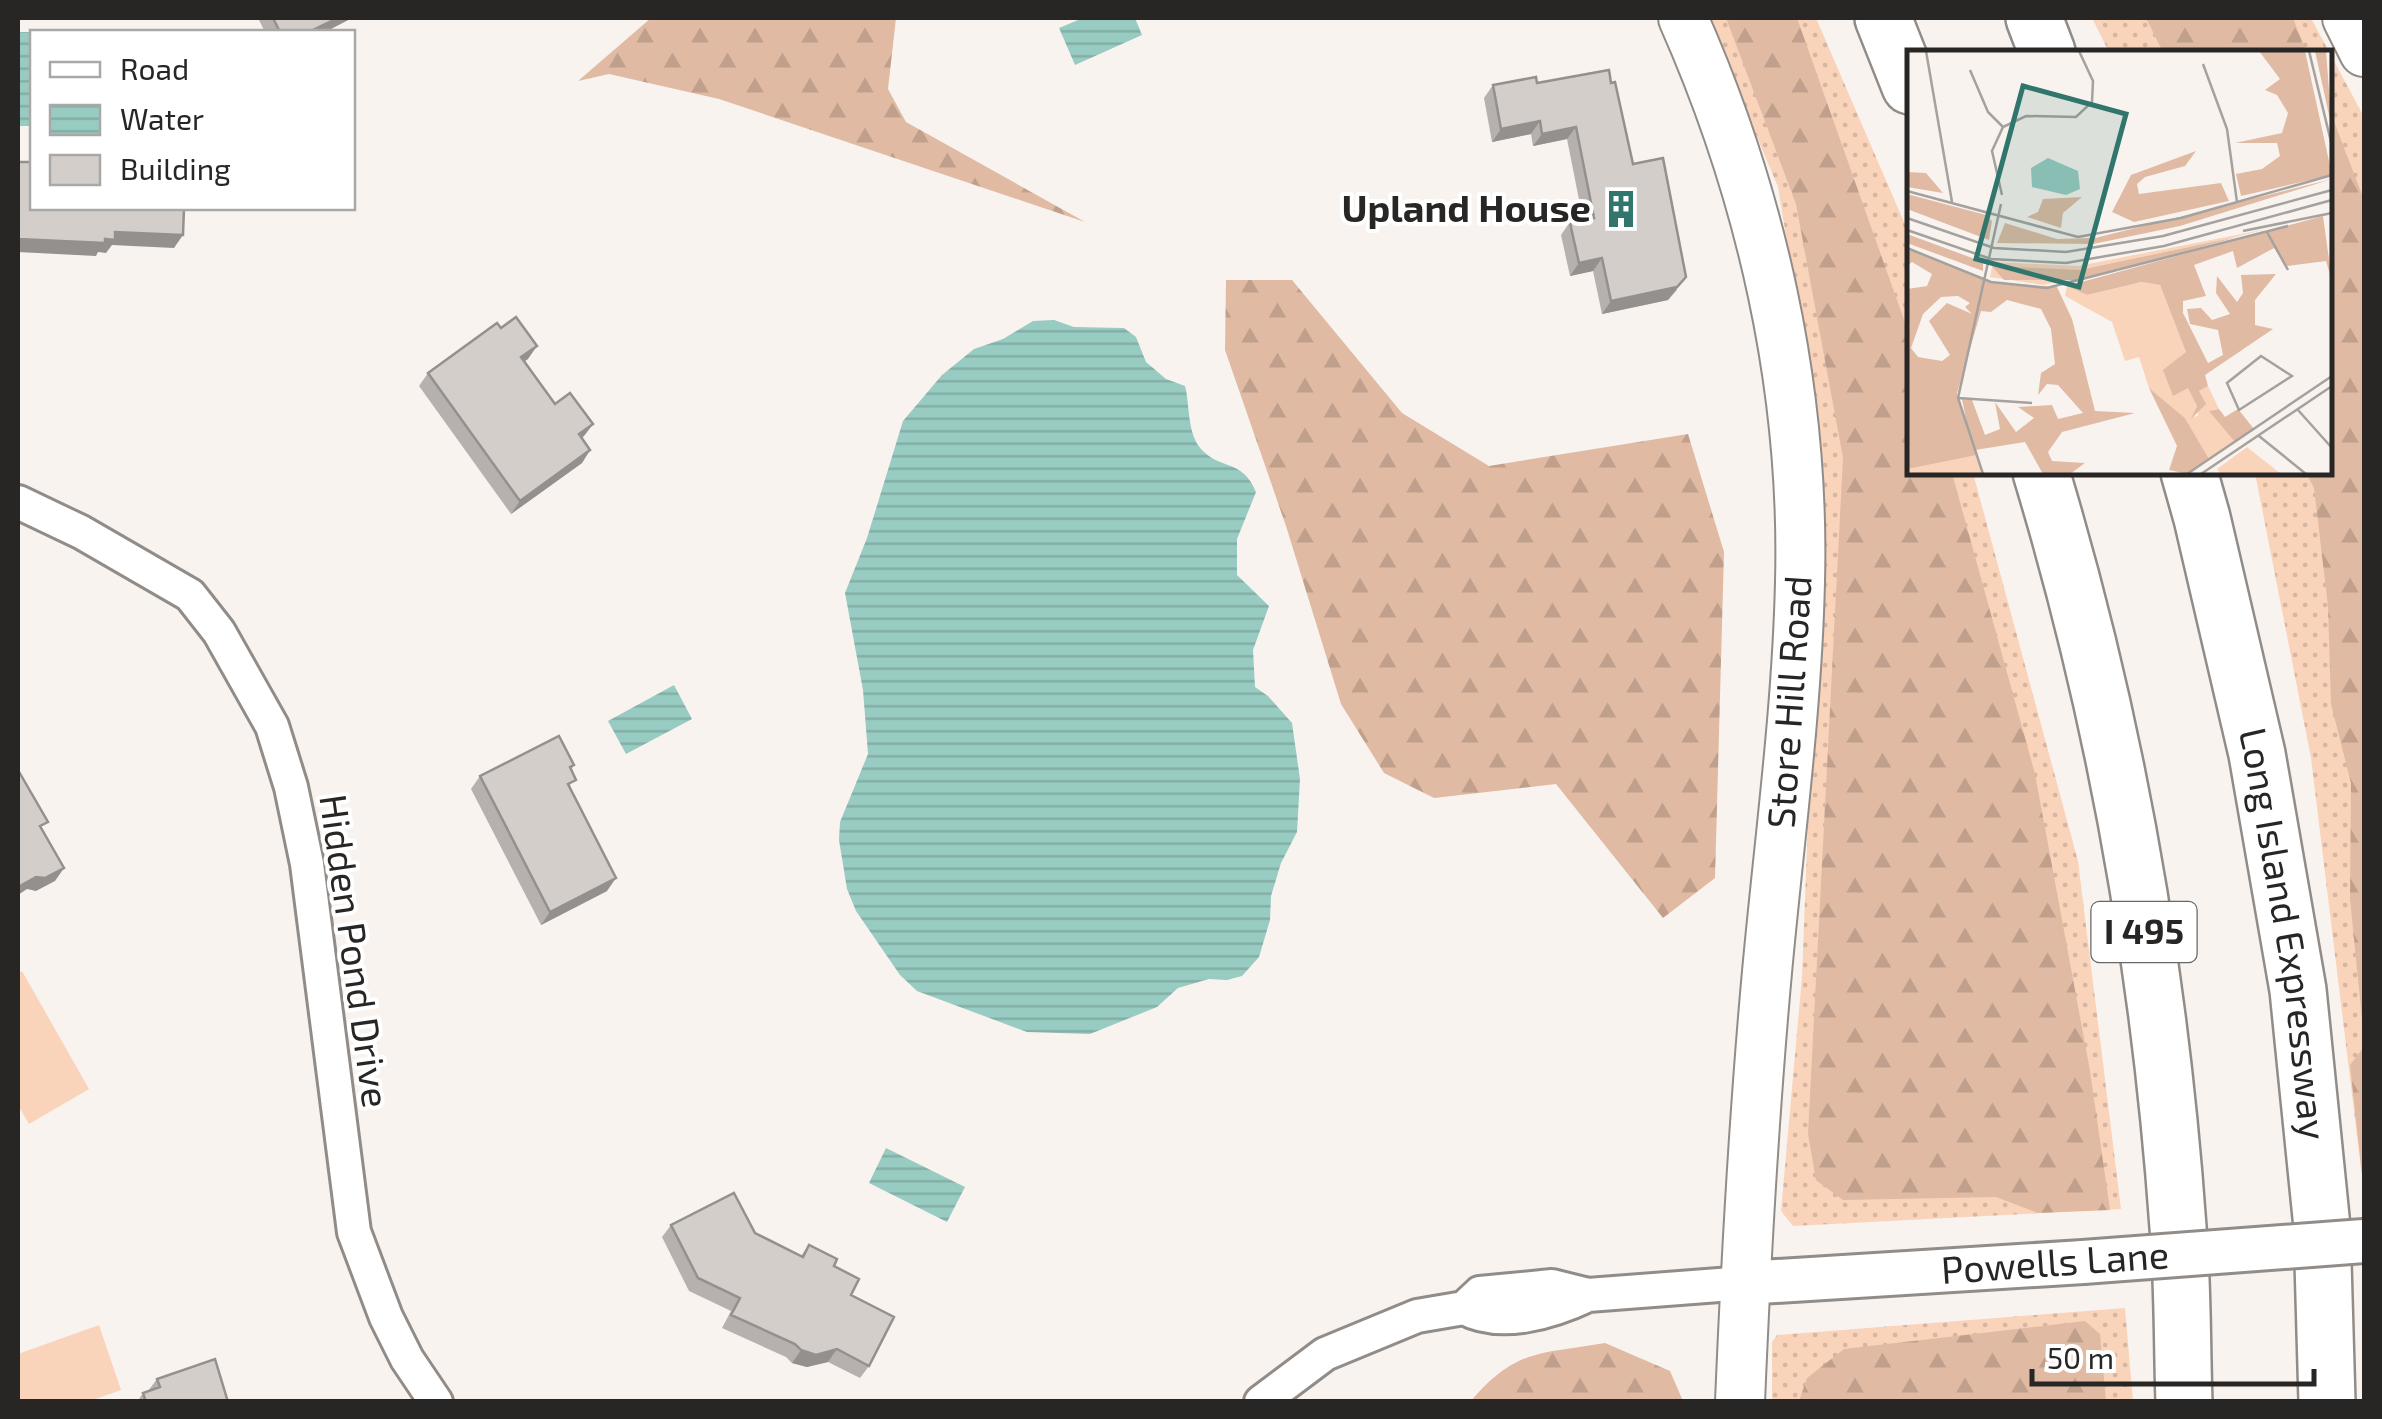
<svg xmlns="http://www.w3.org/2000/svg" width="2382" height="1419" font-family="'Exo 2',sans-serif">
	<defs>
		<pattern id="grass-dots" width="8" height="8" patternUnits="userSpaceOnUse" patternTransform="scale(2.5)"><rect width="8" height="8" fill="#fad3bb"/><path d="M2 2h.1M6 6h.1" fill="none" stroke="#d6b5a1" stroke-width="1.8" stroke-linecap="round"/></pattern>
		<pattern id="forest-firs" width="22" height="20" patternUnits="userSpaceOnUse" patternTransform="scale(2.5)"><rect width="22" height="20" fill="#e0baa3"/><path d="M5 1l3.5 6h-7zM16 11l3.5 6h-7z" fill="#c0a08c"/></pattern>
		<pattern id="water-rules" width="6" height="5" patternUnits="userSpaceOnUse" patternTransform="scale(2.5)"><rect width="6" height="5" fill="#98cbc1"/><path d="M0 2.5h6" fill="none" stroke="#83aea6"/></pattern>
	</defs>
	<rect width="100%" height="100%" fill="#f9f3ef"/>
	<path fill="url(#grass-dots)" d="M1707,18H1816L1910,236V472L1973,473L2078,861L2121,1209L1793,1226L1781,1211L1802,977L1822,456L1778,187Z
		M2092,18H2311L2364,117V1193L2311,758L2255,473L2330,472V52H2109Z
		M2125,1308L2133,1401L1772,1402V1342L1777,1335Z"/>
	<path fill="url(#forest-firs)" d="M651,18H896L888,89L906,122L1085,222L719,99L609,74L578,81Z
		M1726,18H1797L1909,334L1910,472L1952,473L2035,774L2090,1071L2110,1210L2038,1213L1996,1197L1843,1200L1816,1180L1808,1134L1843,458L1796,204Z
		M2146,18H2293L2306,52H2163Z
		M2330,111L2364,200V1039L2350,899L2351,783L2331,704L2328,606L2314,488L2306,473L2330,472Z
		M1226,280H1292L1402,413L1489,466L1688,434L1724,552L1715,878L1663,918L1556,784L1434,798L1384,773L1341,704L1286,526L1225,350Z
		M2364,1047V1193L2350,1065Z
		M2085,1321L2100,1334L2106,1401H1799L1807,1378L1844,1349Z
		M1605,1343L1670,1371L1683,1401H1471C1516,1348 1542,1354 1605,1343Z"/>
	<path fill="#fad3bb" d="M22,971L89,1089L29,1124L18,1105V974Z
		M99,1325L121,1390L90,1401H18V1354Z"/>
	<path fill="url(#water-rules)" d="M1083,18H1135L1142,35L1075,65L1059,28Z
		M18,32H35L31,126H18Z
		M1054,320L1074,327L1124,328L1136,337L1146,362L1166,379L1185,386C1190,405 1187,433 1201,449C1221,471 1242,458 1256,492L1237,539V575L1269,606L1253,650L1255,687L1268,696L1292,723L1300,779L1297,832L1281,863L1271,896L1270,920L1259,957L1242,976L1227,980L1209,979L1178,988L1157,1007L1090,1034L1027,1032L917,991L900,975L856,911L847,889L839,840L840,822L868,754L863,690L845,593L867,538L903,421L942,375L974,349L1003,339L1033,321Z
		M674,685L692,719L626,754L608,721Z
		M886,1148L965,1187L947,1222L869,1183Z"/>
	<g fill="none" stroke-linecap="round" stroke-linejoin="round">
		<g stroke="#918c88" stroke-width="38">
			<path id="minor" d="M18,502L81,532L190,595L219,632L272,726L291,787L307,864L354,1232L386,1317L407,1359L436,1402
				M1552,1286L1588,1295C1552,1312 1501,1328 1464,1308L1480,1293Z
				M1588,1295L1745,1283
				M1261,1402L1325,1354L1417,1316L1464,1308"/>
		</g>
		<g stroke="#918c88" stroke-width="48">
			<path id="tertiary" d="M1745,1283L2083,1262"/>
		</g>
		<g stroke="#918c88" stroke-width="52">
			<path id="secondary" d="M1683,18C1761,194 1805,388 1800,582C1797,712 1779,842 1767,972C1754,1115 1746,1258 1740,1402
				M2347,18L2364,52"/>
		</g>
		<g stroke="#918c88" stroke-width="60">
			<g id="motorway">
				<path d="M1883,18L1910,86"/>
				<path d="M2034,18L2047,52"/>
				<path d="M2041,472C2115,716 2160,973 2178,1227C2183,1285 2182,1343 2184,1402"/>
				<path id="s1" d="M2189,472L2202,518L2257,754L2298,990L2322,1227L2327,1402"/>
			</g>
		</g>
		<use href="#minor" stroke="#fff" stroke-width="32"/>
		<use href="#tertiary" stroke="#fff" stroke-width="42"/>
		<use href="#secondary" stroke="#fff" stroke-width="48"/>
		<use href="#motorway" stroke="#fff" stroke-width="55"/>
		<g stroke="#918c88" stroke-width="48" stroke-linecap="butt">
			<path id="tertiary-bridge" d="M2083,1262L2364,1241"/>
		</g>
		<use href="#tertiary-bridge" stroke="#fff" stroke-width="42"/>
	</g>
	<path fill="#b6b1ae" d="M258,18H352L325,32H265Z
		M1537,83H1611L1633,164L1677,290L1668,300L1602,314L1593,271L1570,276L1561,235L1570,222L1583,220L1567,139L1533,146L1531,134L1492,142L1484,98L1493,85Z
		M528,359L524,361L555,404L593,424L582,438L590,450L582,463L511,514L419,386L428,373Z
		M574,765L571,770L570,789L607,891L541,925L471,789L480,776Z
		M671,1225L755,1233L801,1256L809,1245L834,1266L851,1295L869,1366L860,1378L828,1362L807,1367L792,1363L786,1357L722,1328L731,1311L689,1291L662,1237Z
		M157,1379L228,1402H137L143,1393L148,1391Z"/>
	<path fill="#94908d" d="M338,18H352L325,32H309Z
		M1540,121L1531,134L1492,142L1501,129Z
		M1576,127L1567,139L1533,146L1542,134Z
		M115,232L183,235L174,248L112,245L106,253L98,252L96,256L18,252V239H105Z
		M1602,258L1593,271L1570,276L1579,263Z
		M1686,277L1668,300L1602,314L1611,301Z
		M537,346L528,359L512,370L521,357Z
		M593,424L584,436L570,446L579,434Z
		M590,450L582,463L511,514L520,501Z
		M64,868L55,881L36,891L27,889L18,895V887L36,877Z
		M616,878L607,891L541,925L550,912Z
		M837,1349L828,1362L807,1367L792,1363L801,1350Z"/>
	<path fill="#d4ceca" stroke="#94908d" stroke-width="2.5" d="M273,18H338L309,32H280Z
		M1609,70L1611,83L1615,82L1633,164L1663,158L1686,277L1677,287L1611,301L1602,258L1579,263L1572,232L1570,222L1594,218L1576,127L1542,134L1540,121L1501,129L1493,85L1536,77L1537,83Z
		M18,162H32V208H184L183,235L115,232V240L105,239V243L18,239Z
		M516,317L537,346L521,357L555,404L570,393L593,424L579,434L590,450L520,501L428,373L497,323L501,328Z
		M559,736L574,765L570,767L576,780L568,784L616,878L550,912L480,776Z
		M18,770L48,822L40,826L64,868L45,878L36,877L18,887Z
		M734,1193L755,1233L803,1257L809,1245L837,1259L834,1266L859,1279L851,1295L894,1317L869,1366L837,1349L816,1355L801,1350L795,1344L731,1315L740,1298L698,1278L671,1225Z
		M215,1359L228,1402H146L143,1393L160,1387L157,1379Z"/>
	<defs>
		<g id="building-bare" transform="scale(3)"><path d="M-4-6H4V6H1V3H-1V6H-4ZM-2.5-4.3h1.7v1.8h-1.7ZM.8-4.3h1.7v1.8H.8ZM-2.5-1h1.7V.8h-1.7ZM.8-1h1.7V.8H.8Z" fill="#31766c" stroke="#fff" stroke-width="2.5" paint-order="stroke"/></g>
	</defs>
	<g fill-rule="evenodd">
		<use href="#building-bare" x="1621" y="209"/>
	</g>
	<g text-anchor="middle" stroke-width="8" stroke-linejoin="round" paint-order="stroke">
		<rect fill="#fff" stroke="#686766" stroke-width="2.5" x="2091.5" y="902" width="105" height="60" rx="8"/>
		<g font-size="35" font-weight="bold" fill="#282624">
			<text x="2144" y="944">I 495</text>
		</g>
		<g font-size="38" font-weight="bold" fill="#282624" stroke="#fff" text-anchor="end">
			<text x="1591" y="222">Upland House</text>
		</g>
		<g font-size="38" fill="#282624" stroke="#fff">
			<text transform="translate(1790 702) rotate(-86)" y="13">Store Hill Road</text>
			<text dy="13" stroke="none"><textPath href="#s1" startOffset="472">Long Island Expressway</textPath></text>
			<text transform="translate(354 951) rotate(82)" y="13">Hidden Pond Drive</text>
			<text transform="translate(2055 1263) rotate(-4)" y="13">Powells Lane</text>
		</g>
	</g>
	<g transform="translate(1907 50)">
		<rect width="425" height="425" fill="#f9f3ef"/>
		<path d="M360,179L137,235L83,227L86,212L171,216ZM236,232L253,235L279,302L267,345L281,337L290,356L285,367L291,366L292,341L301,336L312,359L304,360L328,392L302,409L278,368L242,338L232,307L218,311L205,272L158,246L160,236L180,245ZM340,397L374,424H314L310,419Z" fill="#fad3bb"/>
		<path d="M352,1H398L425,125L334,146L329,124L355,119L373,106L370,93H328L375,83L381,63L370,45L358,40L373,29ZM408,1H419L425,79ZM289,101L278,116L238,127L230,134L232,144L314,133L322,151L227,172L205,162L224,125ZM0,122L19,123L36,143L0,137ZM425,129L273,176L186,194L90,193L98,173L150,189L188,188ZM0,144L79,165L85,171L82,190L0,159ZM175,147L156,163L154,178L120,167L131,162L136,149ZM416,166L425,231L419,211L380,216L367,198L330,218L326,201L287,215L299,246L276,251V263L301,313L316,305L311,280L283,274L280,259L294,258L305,270L323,264L309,243L310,226L330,252L336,243L334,225L369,224L348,250V275L366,279L298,325L301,336L292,341L299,354L284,369L290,356L281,338L266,346L256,320L279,302L253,235L235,232L180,245L160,236ZM0,184L76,212V221L0,193ZM330,187L176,230H97L85,216L173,220ZM0,199L84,232L150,237L165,269L188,361L228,363L155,382L141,402L145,411L178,413L163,424H136L118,392L68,400L73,424L0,421V239L20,236L25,224L5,212L0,216ZM51,246L63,253L58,257L65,264L40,253L22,271L43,305L35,311L11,307L4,298L16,264L34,247ZM100,250L134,259L144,279L148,314L134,323L131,345L140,334L151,335L176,363L151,369L145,355L111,357L127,368L109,382L88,352L93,379L78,385L65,350L55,349L63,389L50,343L74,261L84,262ZM242,338L278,368L302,409L281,424L262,420L270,396ZM312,359L318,367L331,359L347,379L328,392L302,361Z" fill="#e0baa3" fill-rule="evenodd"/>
		<path d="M69,405L76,424H0V419Z" fill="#fad3bb"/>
		<path d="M141,108L171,121L173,139L159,145L125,137L124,118Z" fill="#98cbc1"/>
		<path fill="none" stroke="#a5a19e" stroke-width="2.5" d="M19,1L45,152M402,1L425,96M296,14L320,79L330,152M63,20L81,62L96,77M0,141L171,187L274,168L425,125M95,145L85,101L96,77L119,66L169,67L185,52L186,31L172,1M0,168L87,198L159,202L256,186L425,140M0,180L84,209L159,213L257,196L425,150M336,181L425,163M360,182L381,220M0,198L84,232L140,238L381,176M354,306L385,326L332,360L320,333ZM51,348L125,353M391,360L425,398M352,386L399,424M76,424L51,348L94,154M280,424L425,326M294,424L425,336"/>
		<path fill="#31766c" fill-opacity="0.15" stroke="#31766c" stroke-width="5" d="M116,36L219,64L172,237L69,209Z"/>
		<rect width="425" height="425" fill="none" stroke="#282624" stroke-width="5"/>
	</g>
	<rect width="2382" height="1419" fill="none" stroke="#282624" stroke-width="40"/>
	<rect x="30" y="30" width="325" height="180" fill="#ffffff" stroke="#a9a8a7" stroke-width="2.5"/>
	<rect x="50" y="62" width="50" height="15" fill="#ffffff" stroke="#a9a8a7" stroke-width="2.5"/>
	<text x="120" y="80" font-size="30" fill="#282624">Road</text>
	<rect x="50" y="105" width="50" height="30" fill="url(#water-rules)" stroke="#a9a8a7" stroke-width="2.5"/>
	<text x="120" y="130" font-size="30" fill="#282624">Water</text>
	<rect x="50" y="155" width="50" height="30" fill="#d4ceca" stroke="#a9a8a7" stroke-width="2.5"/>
	<text x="120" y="180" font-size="30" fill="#282624">Building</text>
	<path d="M2032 1369v15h282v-15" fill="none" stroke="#282624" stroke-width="5"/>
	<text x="2047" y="1369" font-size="30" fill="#282624" stroke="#ffffff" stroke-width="8" paint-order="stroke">50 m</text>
</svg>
